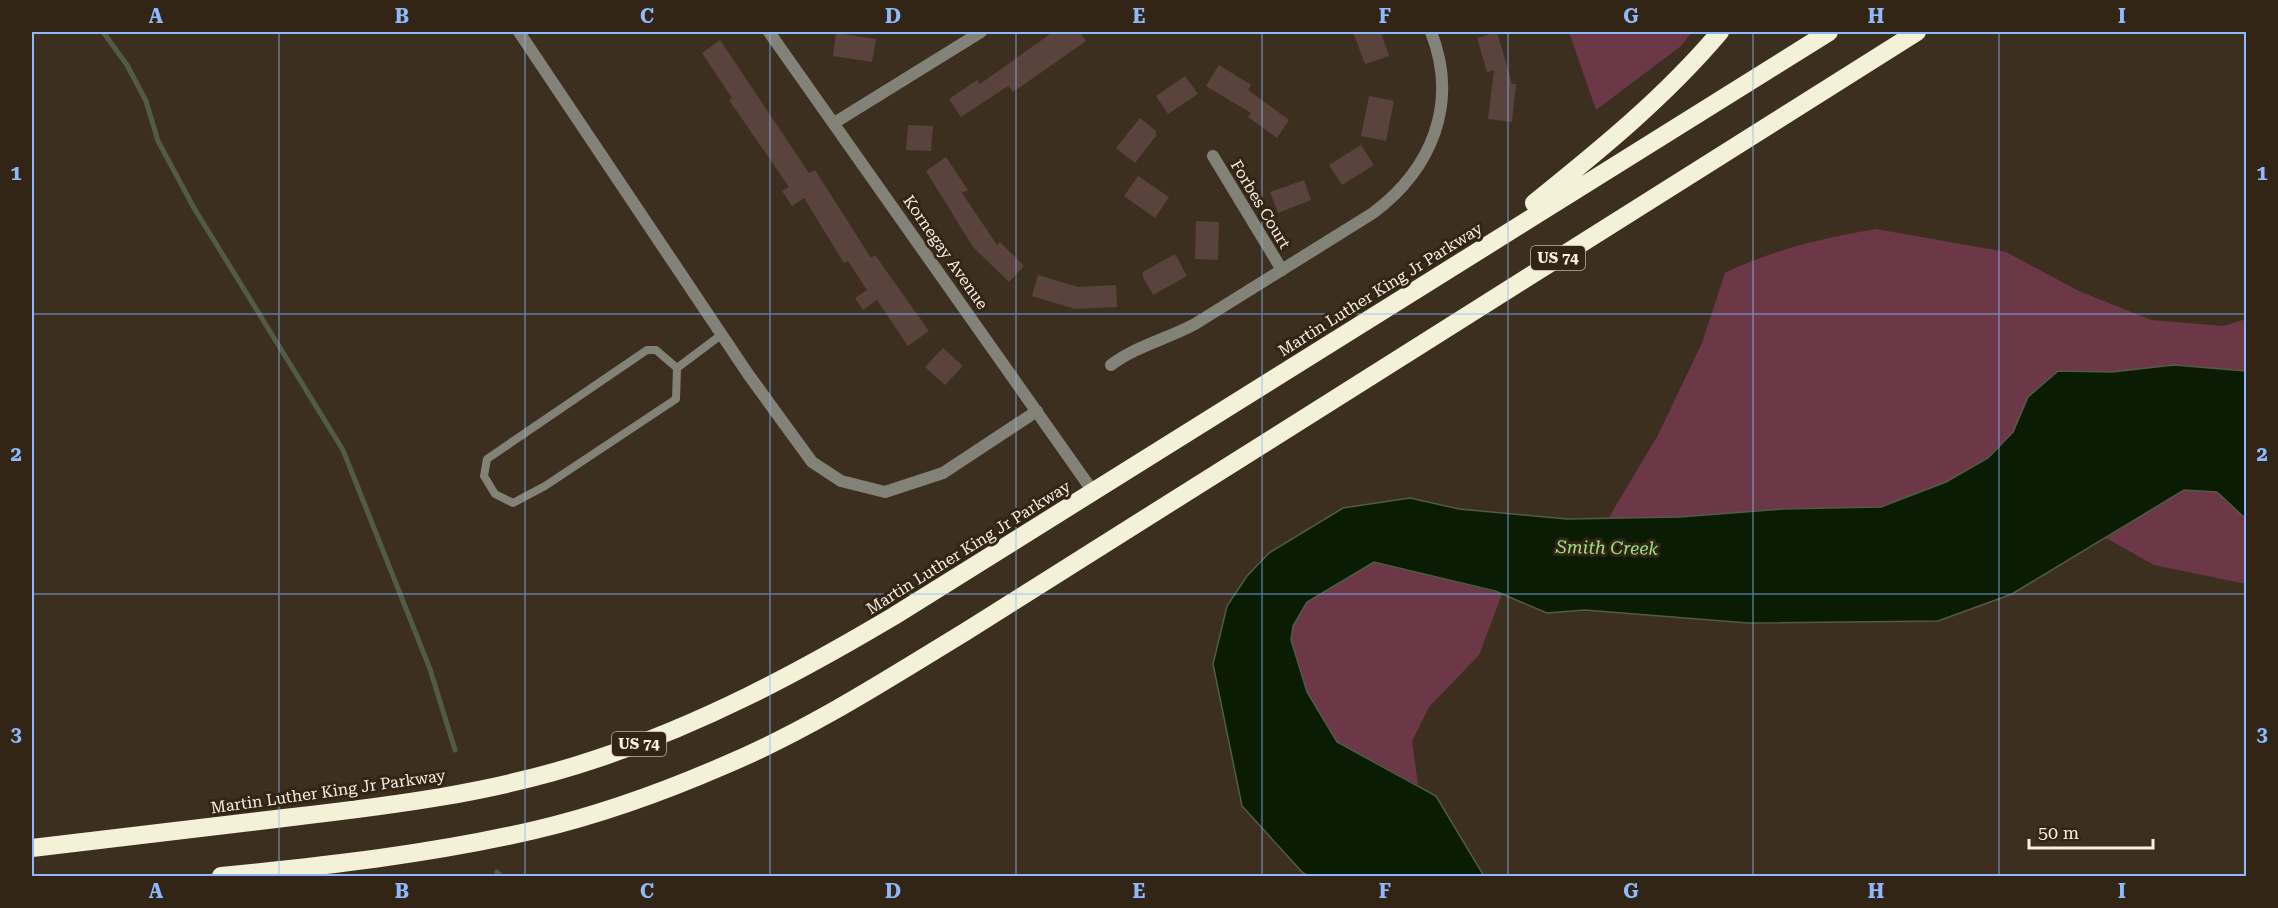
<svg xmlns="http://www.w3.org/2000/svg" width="2278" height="908" font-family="'Roboto Serif',serif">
	<rect width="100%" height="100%" fill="#3d2f1f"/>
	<path fill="#6c3848" d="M1569,32H1692L1681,46L1596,110Z
		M1876,229L2006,252L2079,291L2151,320L2224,326L2246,319V371L2174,365L2112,372H2058L2028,397L2013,432L1988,458L1946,482L1881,507L1783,509L1680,517L1608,519L1658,435L1702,343L1725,273C1774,249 1823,238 1876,229Z
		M2184,490L2217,492L2246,519V584L2154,565L2106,538Z
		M1374,562L1502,594L1479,655L1429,707L1412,741L1418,785L1337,742L1307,692L1291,640L1292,626L1307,602Z"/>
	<path fill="#0a1c04" stroke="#515b48" stroke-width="1.5" d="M2174,365L2246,371V519L2217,492L2184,490L2012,594L1938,621L1748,623L1585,610L1547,613L1495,591L1374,562L1307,602L1293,626L1291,640L1307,692L1337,742L1436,796L1484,876H1310L1303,873L1242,806L1213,664L1227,606L1247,576L1269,553L1343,508L1410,498L1459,509L1567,519L1680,517L1783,509L1881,507L1946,482L1988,458L2013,432L2028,397L2058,371L2112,372Z"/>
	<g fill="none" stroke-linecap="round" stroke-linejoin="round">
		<path stroke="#515b48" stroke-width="5" d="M103,32L127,65L146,101L158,141L194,208L343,450L430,669L455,750
			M497,872L500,876"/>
	</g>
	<path fill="#5a433d" d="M1053,32H1080L1086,41L1013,92L1008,86L961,117L949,99L977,80L980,84Z
		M1353,32H1381L1389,56L1365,64Z
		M1497,32L1512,84H1516L1512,122L1488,119L1494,70L1487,72L1477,38Z
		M836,33L876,39L872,62L833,56Z
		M720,40L809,173L815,170L871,258L875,255L929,331L908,346L877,300L863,310L855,298L867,290L848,261L844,263L804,198L792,206L782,191L789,187L729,100L732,98L702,53Z
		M1219,65L1251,85L1248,90L1289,120L1277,138L1248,117L1251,113L1206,86Z
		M1185,76L1198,94L1168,114L1156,96Z
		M1369,96L1394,101L1386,141L1361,136Z
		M1140,118L1156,131V136L1135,163L1116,148Z
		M908,125L933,126L931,151L906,150Z
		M1361,145L1374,165L1342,185L1329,165Z
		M946,157L968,190L962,193L997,245L1000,242L1024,266L1009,282L973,247L926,171Z
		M1138,176L1169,197L1155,218L1124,196Z
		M1304,180L1311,200L1278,213L1270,192Z
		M1196,221L1219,222L1218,260L1195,259Z
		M1175,254L1187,276L1153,295L1143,277V272Z
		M1038,275L1078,287L1116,285L1117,307L1075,309L1032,296Z
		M943,348L963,366L945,385L925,367Z"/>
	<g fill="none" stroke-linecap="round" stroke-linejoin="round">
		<path stroke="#838278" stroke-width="8" d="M677,368L656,350H647L487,459L484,476L495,494L513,503L545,486L676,399L677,368L721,335"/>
		<path stroke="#838278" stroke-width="12" d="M519,32L748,374L812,462L841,481L885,492L943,473L1037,411
			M769,32L1094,493
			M834,123L981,32
			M1213,156L1282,270
			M1111,365C1136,346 1167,339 1195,324L1373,213C1432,169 1459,103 1431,32"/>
		<path stroke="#f3f1d8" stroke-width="18" d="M1534,203C1600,150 1665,97 1720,32
			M32,848C116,838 200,828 284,818C389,806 496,793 596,759C702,724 798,673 894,616L1829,32
			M221,876C325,866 432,854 535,830C599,815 663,792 723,766C809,730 886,680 965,632L1917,32"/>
	</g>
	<path fill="none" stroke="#8eb9fc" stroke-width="1.5" stroke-opacity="0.55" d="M279,32V876M525,32V876M770,32V876M1016,32V876M1262,32V876M1508,32V876M1753,32V876M1999,32V876M32,314H2246M32,594H2246"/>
	<g text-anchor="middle" stroke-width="6" stroke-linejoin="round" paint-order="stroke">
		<g fill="#332516" stroke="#bdb2a7" stroke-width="1.5">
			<rect x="1531" y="246" width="54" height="24" rx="4.5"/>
			<rect x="612" y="732" width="54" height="24" rx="4.5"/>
		</g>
		<g font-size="15" font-weight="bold" fill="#f8efe5">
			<text x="1558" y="263">US 74</text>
			<text x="639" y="749">US 74</text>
		</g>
		<g font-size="16" fill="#f8efe5" stroke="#332516">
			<text transform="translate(1261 204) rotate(59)" y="6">Forbes Court</text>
			<text transform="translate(946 252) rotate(55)" y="6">Kornegay Avenue</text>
			<text transform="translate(1380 289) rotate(-32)" y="6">Martin Luther King Jr Parkway</text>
			<text transform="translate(968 547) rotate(-32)" y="6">Martin Luther King Jr Parkway</text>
			<text transform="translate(328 791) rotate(-8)" y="6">Martin Luther King Jr Parkway</text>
		</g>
		<g font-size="18" font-style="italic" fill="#9ae67d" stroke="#332516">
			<text transform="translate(1607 548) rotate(1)" y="6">Smith Creek</text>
		</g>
	</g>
	<rect width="2278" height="908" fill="none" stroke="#332516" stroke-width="66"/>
	<path d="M2029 839v9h124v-9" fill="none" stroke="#f8efe5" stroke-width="3"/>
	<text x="2038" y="839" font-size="18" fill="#f8efe5" stroke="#332516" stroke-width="4.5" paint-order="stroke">50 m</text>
	<rect x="33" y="33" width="2212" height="842" fill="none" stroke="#8eb9fc" stroke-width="2"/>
	<g font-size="20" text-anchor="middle" font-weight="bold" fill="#8eb9fc">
		<text x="156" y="23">A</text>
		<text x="402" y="23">B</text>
		<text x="647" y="23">C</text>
		<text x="893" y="23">D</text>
		<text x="1139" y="23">E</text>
		<text x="1385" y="23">F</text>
		<text x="1631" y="23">G</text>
		<text x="1876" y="23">H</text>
		<text x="2122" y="23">I</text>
		<text x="16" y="180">1</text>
		<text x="2262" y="180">1</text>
		<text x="16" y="461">2</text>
		<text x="2262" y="461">2</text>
		<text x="16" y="741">3</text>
		<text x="2262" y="741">3</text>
		<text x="156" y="898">A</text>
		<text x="402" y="898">B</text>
		<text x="647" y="898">C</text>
		<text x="893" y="898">D</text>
		<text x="1139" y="898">E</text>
		<text x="1385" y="898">F</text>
		<text x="1631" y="898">G</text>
		<text x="1876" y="898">H</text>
		<text x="2122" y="898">I</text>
	</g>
</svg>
